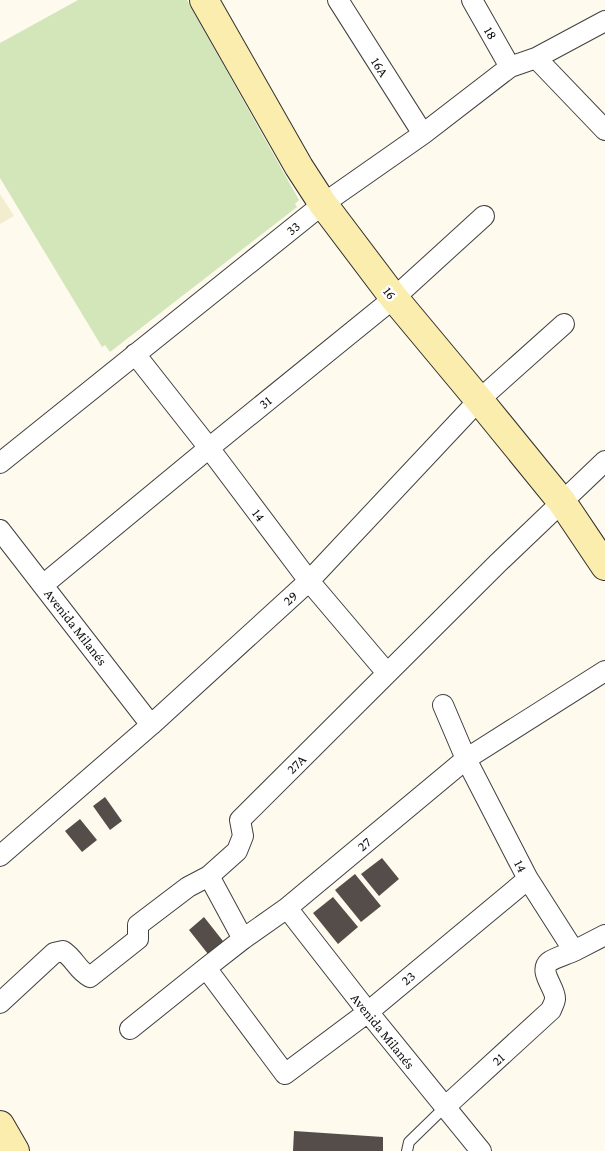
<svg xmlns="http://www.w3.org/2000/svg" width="605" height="1151" font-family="'Crimson Pro',serif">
	<rect width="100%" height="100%" fill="#fefaee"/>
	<path fill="#f2edcf" d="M0,194L14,216L0,224Z"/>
	<path fill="#d3e6ba" d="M78,0H187L299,200L295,204L297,207L110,352L105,345L102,347L0,178V43Z"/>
	<path fill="#554d4a" d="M105,797L122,821L110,830L93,806Z
		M80,819L97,840L82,852L65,831Z
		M382,858L399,879L379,896L361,874Z
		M355,874L381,906L361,922L335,890Z
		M333,897L358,927L338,944L313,913Z
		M204,917L223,941L208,954L189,930Z
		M294,1131L383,1137V1151H293Z"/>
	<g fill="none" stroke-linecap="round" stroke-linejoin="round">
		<g stroke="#404040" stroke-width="12">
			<path id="lane" d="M407,1151L409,1142L445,1107"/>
		</g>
		<g stroke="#404040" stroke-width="22">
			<path id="street" d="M338,0L423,134
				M472,0L510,67
				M536,58L605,130
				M135,354L209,448L309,581L387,673
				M0,463L323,204L423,134L510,67L536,58L605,21
				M0,530L151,725
				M43,585L209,448L394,298L484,216
				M443,705L466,759L528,879L574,951C568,954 554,958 549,962C538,972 556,988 555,999C555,1002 552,1007 551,1010L445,1107
				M0,856L151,725L309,581L479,400L564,324
				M209,876L243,939
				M287,908L368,1012L481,1151
				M574,951L605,935
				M206,968L285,1074L368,1012L528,879
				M0,1003L54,953L63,951C75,959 77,970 90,977L138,939V925L188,887L209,876L237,851L243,836L240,820L498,563L605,461
				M130,1029L206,968L243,939L287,908L466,759L605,671"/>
		</g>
		<g stroke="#2f2f2f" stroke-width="30">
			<path id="secondary" d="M204,0L299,167L323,204L394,298L479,400L562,502L605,566
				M0,1125L15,1151"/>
		</g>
		<use href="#lane" stroke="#fff" stroke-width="10"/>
		<use href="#street" stroke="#fff" stroke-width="20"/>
		<use href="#secondary" stroke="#faedad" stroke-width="28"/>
	</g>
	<g text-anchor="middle" stroke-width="5" stroke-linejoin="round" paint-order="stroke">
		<g font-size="14" fill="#0d0d0d" stroke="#fff">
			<text transform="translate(491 33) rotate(60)" y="5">18</text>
			<text transform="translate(380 67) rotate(58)" y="5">16A</text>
			<text transform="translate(293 228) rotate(-39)" y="5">33</text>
			<text transform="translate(390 293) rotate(52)" y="5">16</text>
			<text transform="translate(265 402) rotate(-39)" y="5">31</text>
			<text transform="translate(259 515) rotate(53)" y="5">14</text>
			<text transform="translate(290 598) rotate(-42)" y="5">29</text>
			<text transform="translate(76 627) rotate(52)" y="5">Avenida Milanés</text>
			<text transform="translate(296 764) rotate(-45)" y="5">27A</text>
			<text transform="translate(364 844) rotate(-40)" y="5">27</text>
			<text transform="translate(521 866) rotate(63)" y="5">14</text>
			<text transform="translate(408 978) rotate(-40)" y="5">23</text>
			<text transform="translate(383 1031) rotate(51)" y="5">Avenida Milanés</text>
			<text transform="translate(498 1059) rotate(-42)" y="5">21</text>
		</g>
	</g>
</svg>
